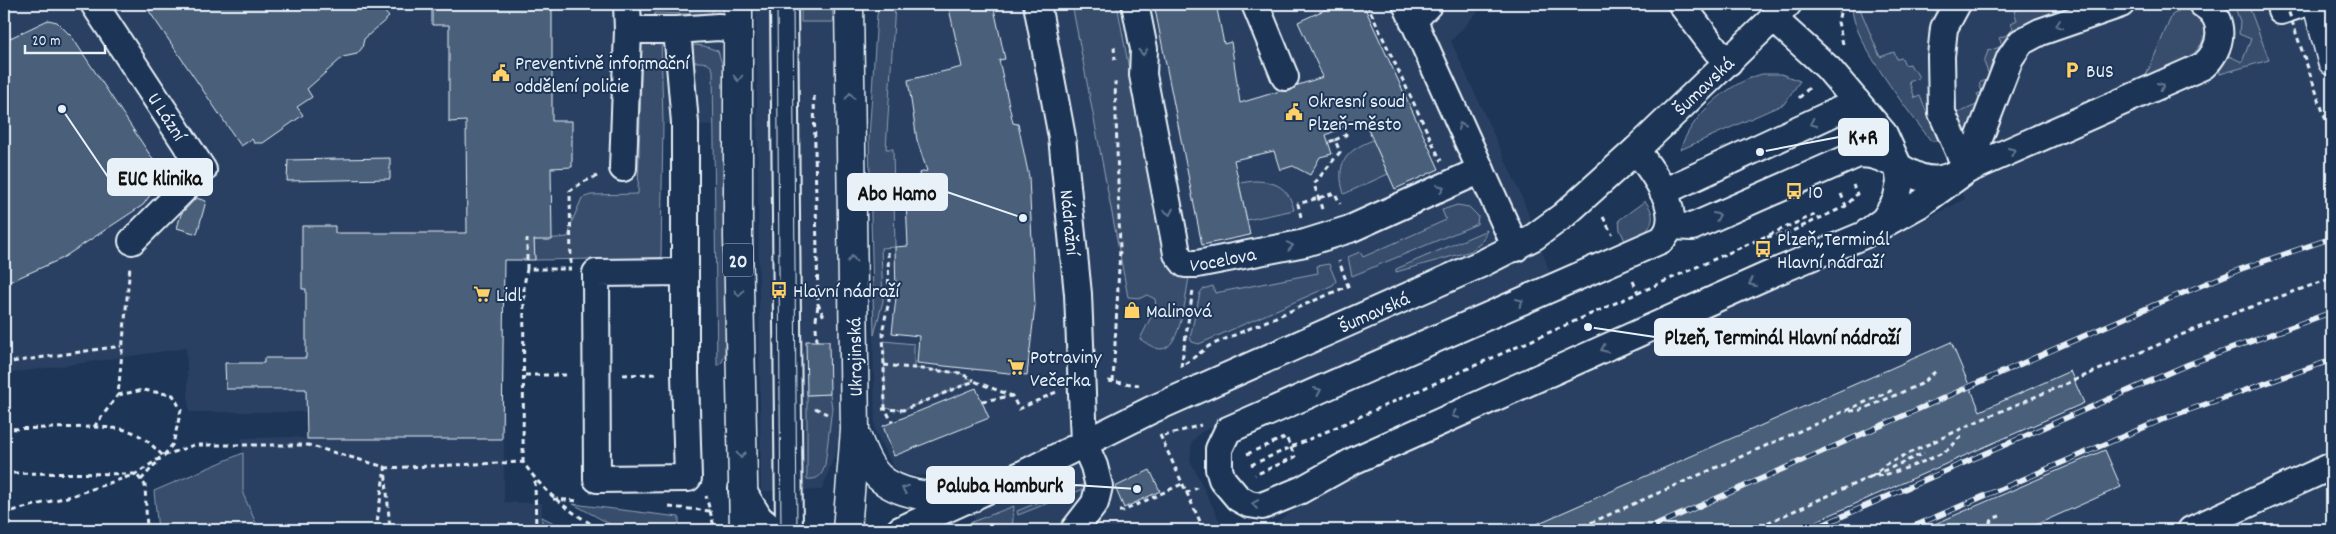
<svg xmlns="http://www.w3.org/2000/svg" width="2336" height="534" font-family="Dekko,sans-serif">
	<rect width="100%" height="100%" fill="#1d3557"/>
	<filter id="ink" filterUnits="userSpaceOnUse"><feTurbulence type="fractalNoise" baseFrequency=".02" numOctaves="2"/><feDisplacementMap in="SourceGraphic" scale="10" xChannelSelector="R" yChannelSelector="G"/><feConvolveMatrix kernelMatrix="1 2 1 2 8 2 1 2 1" color-interpolation-filters="sRGB"/></filter>
	<g filter="url(#ink)">
		<path fill="#2a4162" d="M4,4H721L725,125L640,123L638,194L591,195L573,219L568,237L552,240L535,260H504V502L542,503V530H259L243,494L242,438L296,437L307,439V412H189L186,348L4,374Z
			M768,4H801V22H834L841,437L822,490L761,491L756,8H768Z
			M877,4H1485L1451,41L1522,197L1552,278L1201,432L1192,442L1190,460L1224,530H1012L1014,507L976,521L949,473L917,476L904,474L894,467L875,431L869,138Z
			M1853,4H2332V530H1265L1300,506L1384,457L1926,219L1965,199L1939,141H1931L1870,55L1856,22Z"/>
		<path fill="#374d6c" stroke="#909fb2" d="M690,4H719L708,15L653,20L655,13L690,14Z
			M801,4H831L834,22H801Z
			M880,4H895L886,149H893L895,247L881,248L883,301L874,335L869,138L877,15Z
			M1072,4H1117L1161,242L1166,260L1189,277C1186,293 1181,349 1161,349C1154,349 1146,343 1140,339L1156,307L1155,299L1147,295L1141,298L1128,297Z
			M1853,4H1858L1880,57L1894,52L1897,59L1902,58L1905,65L1910,64L1913,70H1915L1919,78L1909,82L1915,98L1920,96L1938,141H1931C1913,117 1845,32 1853,4Z
			M2034,4H2067L2022,29L1974,127L1963,133L1956,114L1981,103L1977,94L1982,92L1979,83L1990,78L1984,62L1988,51L2003,46L1999,38L2014,32L2011,23L2017,20L2014,11Z
			M2234,4H2248L2269,60L2220,74L2219,66L2229,56L2242,62L2251,39L2239,34L2240,22Z
			M2180,10H2192L2205,22C2209,58 2172,66 2145,78L2172,15Z
			M661,38L663,123L661,258L535,260L534,240L568,237L573,219L582,198L591,195L638,194L642,43Z
			M695,45L704,46L718,51L724,70L727,250L725,355L722,362L717,366L713,70C709,61 702,62 693,62V50L688,47Z
			M1762,74H1781L1800,81L1784,104L1680,150C1691,116 1728,83 1762,74Z
			M1373,140L1388,174L1344,194C1335,164 1345,151 1373,140Z
			M1254,181C1276,181 1289,188 1294,210L1247,220L1239,183Z
			M1645,201C1663,223 1644,234 1627,245L1620,230L1619,220Z
			M1457,205L1469,207L1478,216L1477,224L1352,276L1348,257L1360,252L1363,257L1446,220L1442,210Z
			M1487,230L1482,242L1471,251L1396,272V269Z
			M1329,264L1336,281L1333,285L1199,344L1192,342L1190,338L1200,293L1203,289L1213,286L1215,293L1318,273L1317,266Z
			M884,341L914,344V368L960,373L974,381L903,410L885,408Z
			M830,394L832,408L825,465C822,475 819,480 807,479V395Z
			M243,453V494L259,530H158L154,491Z
			M1084,484L1086,488L1018,515L1017,511Z
			M573,504L679,517V530H621Z
			M1014,506L1012,530H951Z
			M542,517L568,530H542Z"/>
		<path fill="#495e7a" stroke="#e8f1f8" d="M160,4H378L389,17L364,39L362,48L357,54L343,57L307,89L312,97L297,107L303,115L263,143H254L252,139L241,146L149,11Z
			M432,4H552V121H572V167L551,168L552,240H534L535,260H504L502,439H307L306,389H226L225,363H264V358H306V289H302V226H335V233H467L466,121L449,122V25H432Z
			M948,4H993L1005,59L999,60L1013,123L1018,124L1029,177L1035,306L1027,375L917,363L919,336L892,333L896,298L895,247L908,246L906,199L923,196L919,173L927,171L917,140L908,80L962,67Z
			M1154,4H1216L1224,44L1231,42L1240,103L1280,91H1290L1298,85L1323,77L1298,22L1337,4H1363L1439,169L1395,189L1363,118L1326,135L1332,154L1320,157L1310,175L1293,166L1280,170L1274,151L1234,160L1250,235L1202,245Z
			M48,20L57,22L72,37L164,176L143,205L61,259L4,284V41Z
			M390,158V179L287,181L288,160Z
			M196,198L206,201L197,234L177,228L181,214Z
			M806,341H829L830,394L807,395Z
			M1951,342L1980,411L2070,371L2084,403L1796,530H1523Z
			M976,388L989,418L894,456L883,426Z
			M2105,450L2121,487L2024,530H1921Z
			M1150,470L1160,491L1124,508L1115,487Z"/>
		<g fill="none" stroke-linecap="round" stroke-linejoin="round">
			<g stroke="#e8f1f8" stroke-width="30">
				<g id="minor">
					<path id="s1" d="M94,4L203,170L132,241"/>
					<path d="M627,4L628,30H677"/>
					<path d="M784,4L789,530"/>
					<path id="s2" d="M1037,4L1062,137L1078,294L1084,443L1094,466L1099,486L1095,503L1074,530"/>
					<path id="s3" d="M1135,4L1144,49L1143,75L1175,242L1177,254L1185,264H1197L1305,243L1350,229L1481,170"/>
					<path d="M1255,4L1285,77"/>
					<path d="M1406,4L1516,248"/>
					<path d="M1957,4L1944,28L1941,56L1942,113L1967,170"/>
					<path d="M1682,5L1716,50L1729,62"/>
					<path d="M2281,11L2302,4"/>
					<path d="M1413,21L1429,4"/>
					<path d="M1636,150C1652,171 1688,216 1661,240L1228,430L1219,449V469L1222,479L1238,498L1249,504L1262,506L1301,490L1355,460L1773,273L1864,235L1884,220L1896,201L1900,183L1898,165L1884,134L1828,68L1773,18"/>
					<path d="M623,168L628,30"/>
					<path d="M1663,192L1857,102"/>
					<path d="M1882,225L1920,204L1967,170L2010,58L2021,42L2040,32L2121,4"/>
					<path d="M1671,226L1692,227L1858,154C1894,153 1909,184 1941,179C1950,177 1959,173 1967,170L2203,66C2223,49 2227,18 2202,4"/>
					<path d="M685,272V374L688,478L597,479L596,273L685,272V123L677,30L718,27L738,29"/>
					<path d="M742,490L759,518L773,530"/>
					<path id="s4" d="M900,530L1023,474L1151,410L1483,263L1534,237L1564,215L1636,150L1788,4"/>
					<path d="M2191,530L2332,466"/>
				</g>
			</g>
			<g stroke="#e8f1f8" stroke-width="31">
				<path id="major" d="M738,4V237L744,530
					M2317,4L2332,61
					M855,432C861,448 867,465 879,477C902,498 941,497 970,499
					M847,530L855,430L849,4"/>
			</g>
			<path stroke="#e8f1f8" stroke-width="3" stroke-dasharray="5 4" stroke-linecap="butt" d="M1367,4L1441,161
				M1842,4L1838,22L1843,44
				M1114,47L1115,60
				M814,96L818,304L825,319
				M1799,98L1810,87
				M1335,140L1346,135L1345,126
				M1841,194L1846,206
				M1322,209L1314,184L1340,152L1335,140L1328,142
				M1301,217L1298,204L1335,193L1340,204
				M1603,217L1612,234
				M1767,237L1788,233L1846,206L1857,194L1853,185
				M888,252L889,301L883,328L885,408L892,422
				M571,264L570,191L583,182L600,175
				M527,269V239
				M1633,281L1638,293
				M816,320L818,304
				M816,327L817,341
				M4,363L121,346
				M1185,364L1209,346L1348,286L1339,261
				M884,365L960,373L974,380
				M1181,367L1193,290
				M525,375H569
				M623,375L659,374
				M1108,381L1139,385
				M1113,382L1120,249L1115,82
				M118,395L143,390L173,395L181,410L173,444L164,455
				M982,401L1011,396
				M815,408L827,414
				M882,409L903,410L974,381L1012,396L1019,409L1056,392
				M1850,411L1861,410L1921,384L1936,371
				M94,427C129,428 138,430 163,456
				M4,429L94,427L118,395L130,266
				M1160,435L1204,530
				M1164,436L1201,425
				M1247,454L1286,437L1295,457L1255,475
				M523,462L524,286L527,269H571
				M1251,465L1816,214
				M385,468L523,462C544,493 569,512 602,530
				M4,473L136,474L145,485L147,530
				M1877,476C1891,475 1939,457 1950,448C1955,444 1957,438 1964,435
				M1871,477L1886,464L1978,421L2226,316L2332,278
				M141,480L160,459
				M535,481L536,530
				M1186,493L1197,488
				M553,499L580,501
				M669,507L710,511L706,496
				M710,511L715,530
				M1119,511H1123L1182,484
				M4,513L71,496L136,474L163,456L194,445H308L385,467L390,530
				M376,530L384,474
				M1191,530L1201,524
				M1574,530L1895,389
				M1751,530L1924,453
				M1983,530L1994,518L2000,516"/>
			<use href="#minor" stroke="#1d3557" stroke-width="26"/>
			<use href="#major" stroke="#1d3557" stroke-width="28"/>
			<path stroke="#e8f1f8" stroke-width="1" d="M777,4L781,530
				M793,4L797,530"/>
			<g stroke="#e8f1f8" stroke-width="5.5">
				<path id="rail" d="M1645,530L2154,305L2241,269L2332,238
					M1811,530L2189,364L2332,312
					M1905,530L2166,418L2332,360"/>
			</g>
			<use href="#rail" stroke="#1d3557" stroke-width="4" stroke-dasharray="11" stroke-linecap="butt"/>
			<path stroke="#e8f1f8" stroke-width="3" stroke-dasharray="5 4" stroke-linecap="butt" d="M2286,4L2332,138"/>
		</g>
		<defs><path id="oneway-chevron" d="M-2-3.5L2.5 0L-2 3.5" fill="none" stroke-width="1.6" stroke-linecap="round" stroke-linejoin="round" transform="scale(1.25)"/></defs>
		<g stroke="#64778f">
			<use href="#oneway-chevron" transform="translate(2059 25) rotate(161)"/>
			<use href="#oneway-chevron" transform="translate(1143 52) rotate(87)"/>
			<use href="#oneway-chevron" transform="translate(738 78) rotate(90)"/>
			<use href="#oneway-chevron" transform="translate(2161 86) rotate(-25)"/>
			<use href="#oneway-chevron" transform="translate(850 96) rotate(-91)"/>
			<use href="#oneway-chevron" transform="translate(1813 123) rotate(155)"/>
			<use href="#oneway-chevron" transform="translate(1461 126) rotate(-114)"/>
			<use href="#oneway-chevron" transform="translate(2012 151) rotate(-23)"/>
			<use href="#oneway-chevron" transform="translate(1441 188) rotate(-24)"/>
			<use href="#oneway-chevron" transform="translate(1169 212) rotate(79)"/>
			<use href="#oneway-chevron" transform="translate(1717 216) rotate(-24)"/>
			<use href="#oneway-chevron" transform="translate(1290 246) rotate(-11)"/>
			<use href="#oneway-chevron" transform="translate(852 259) rotate(-91)"/>
			<use href="#oneway-chevron" transform="translate(1752 283) rotate(156)"/>
			<use href="#oneway-chevron" transform="translate(739 293) rotate(89)"/>
			<use href="#oneway-chevron" transform="translate(1520 302) rotate(-24)"/>
			<use href="#oneway-chevron" transform="translate(1604 349) rotate(156)"/>
			<use href="#oneway-chevron" transform="translate(1318 391) rotate(-24)"/>
			<use href="#oneway-chevron" transform="translate(1455 415) rotate(156)"/>
			<use href="#oneway-chevron" transform="translate(741 455) rotate(89)"/>
			<use href="#oneway-chevron" transform="translate(905 489) rotate(-159)"/>
			<use href="#oneway-chevron" transform="translate(1255 504) rotate(-171)"/>
		</g>
	</g>
	<defs>
		<g id="parking-bare" transform="scale(1.35)"><path d="M-3.5-5.5H1a3.5 3.5 0 0 1 0 7H-1V5.5H-3.5ZM-1-3.4V-.6H.8a1.4 1.4 0 0 0 0-2.8Z" fill="#ffd166" stroke="#1d3557" stroke-width="2.5" paint-order="stroke"/></g>
		<g id="civic-bare" transform="scale(1.35)"><path d="M-.6-6.5H3V-4.5H.6V-3L4-1V1h2V6H-6V1h2V-1L-.6-3ZM-1.2 2.5V6h2.4V2.5Z" fill="#ffd166" stroke="#1d3557" stroke-width="2.5" paint-order="stroke"/></g>
		<g id="bus-bare" transform="scale(1.35)"><path d="M-5-6H5V4H4V6H2V4H-2V6H-4V4H-5ZM-3.5-4V0h7V-4ZM-3.5 1.2v1.5H-2V1.2ZM2 1.2v1.5H3.5V1.2Z" fill="#ffd166" stroke="#1d3557" stroke-width="2.5" paint-order="stroke"/></g>
		<g id="supermarket-bare" transform="scale(1.35)"><path d="M-6-5.5h2.5l.6 2H6L4.5 2H-2.5L-4.4-4H-6ZM-1.5 3.2a1.3 1.3 0 1 0 .1 0ZM3 3.2a1.3 1.3 0 1 0 .1 0Z" fill="#ffd166" stroke="#1d3557" stroke-width="2.5" paint-order="stroke"/></g>
		<g id="shop-bare" transform="scale(1.35)"><path d="M-5-2.5h2.3a2.7 3.5 0 0 1 5.4 0H5L5.5 6h-11ZM-1.5-2.5h3a1.5 2.3 0 0 0-3 0Z" fill="#ffd166" stroke="#1d3557" stroke-width="2.5" paint-order="stroke"/></g>
	</defs>
	<g fill-rule="evenodd">
		<use href="#parking-bare" x="2072" y="70"/>
		<use href="#civic-bare" x="501" y="73"/>
		<use href="#civic-bare" x="1294" y="112"/>
		<use href="#bus-bare" x="1794" y="191"/>
		<use href="#bus-bare" x="1763" y="249"/>
		<use href="#bus-bare" x="779" y="290"/>
		<use href="#supermarket-bare" x="482" y="294"/>
		<use href="#shop-bare" x="1132" y="310"/>
		<use href="#supermarket-bare" x="1016" y="367"/>
	</g>
	<g text-anchor="middle" stroke-width="4" stroke-linejoin="round" paint-order="stroke">
		<rect fill="#1d3557" stroke="#abb9c8" stroke-width="1" x="723" y="243.5" width="30" height="33" rx="4"/>
		<g font-size="19" font-weight="bold" fill="#e8f1f8">
			<text x="738" y="267">20</text>
		</g>
		<g font-size="20" fill="#e8f1f8" stroke="#1d3557" text-anchor="start">
			<text x="515" y="69">Preventivně informační<tspan x="515" dy="23">oddělení policie</tspan></text>
			<text x="2086" y="77">BUS</text>
			<text x="1308" y="107">Okresní soud<tspan x="1308" dy="23">Plzeň-město</tspan></text>
			<text x="1808" y="198">10</text>
			<text x="1777" y="245">Plzeň,,Terminál<tspan x="1777" dy="23">Hlavní nádraží</tspan></text>
			<text x="793" y="297">Hlavní nádraží</text>
			<text x="496" y="301">Lidl</text>
			<text x="1146" y="317">Malinová</text>
			<text x="1030" y="363">Potraviny<tspan x="1030" dy="23">Večerka</tspan></text>
		</g>
		<g font-size="20" fill="#e8f1f8" stroke="#1d3557">
			<text dy="7" stroke="none"><textPath href="#s4" startOffset="926">Šumavská</textPath></text>
			<text dy="7" stroke="none"><textPath href="#s1" startOffset="134">U Lázní</textPath></text>
			<text dy="7" stroke="none"><textPath href="#s2" startOffset="221">Nádražní</textPath></text>
			<text dy="7" stroke="none"><textPath href="#s3" startOffset="305">Vocelova</textPath></text>
			<text dy="7" stroke="none"><textPath href="#s4" startOffset="522">Šumavská</textPath></text>
			<text transform="translate(854 357) rotate(-91)" y="7">Ukrajinská</text>
		</g>
	</g>
	<path fill="none" stroke="#e8f1f8" stroke-width="2" d="M1760 152L1839 137M62 109L108 177M1023 218L947 192M1588 327L1655 337M1137 489L1074 485"/>
	<g fill="#e8f1f8" stroke="#1d3557" stroke-width="2">
		<circle cx="1760" cy="152" r="5"/>
		<circle cx="62" cy="109" r="5"/>
		<circle cx="1023" cy="218" r="5"/>
		<circle cx="1588" cy="327" r="5"/>
		<circle cx="1137" cy="489" r="5"/>
	</g>
	<g fill="#e8f1f8" stroke="#e8f1f8" stroke-width="2">
		<rect x="1839" y="119" width="49" height="36" rx="5"/>
		<rect x="108" y="159" width="104" height="36" rx="5"/>
		<rect x="848" y="174" width="99" height="36" rx="5"/>
		<rect x="1655" y="319" width="255" height="36" rx="5"/>
		<rect x="927" y="467" width="147" height="36" rx="5"/>
	</g>
	<g font-size="21" text-anchor="middle" font-weight="bold" fill="#111">
		<text x="1863" y="144">K+R</text>
		<text x="160" y="185">EUC klinika</text>
		<text x="897" y="200">Abo Hamo</text>
		<text x="1782" y="344">Plzeň, Terminál Hlavní nádraží</text>
		<text x="1000" y="492">Paluba Hamburk</text>
	</g>
	<rect width="2336" height="534" fill="none" stroke="#1d3557" stroke-width="20"/>
	<rect x="10" y="10" width="2316" height="514" fill="none" stroke="#e8f1f8" stroke-width="2" filter="url(#ink)"/>
	<path d="M25 45v8h80v-8" fill="none" stroke="#e8f1f8" stroke-width="2.5"/>
	<text x="32" y="45" font-size="15" fill="#e8f1f8" stroke="#1d3557" stroke-width="4" paint-order="stroke">20 m</text>
</svg>
